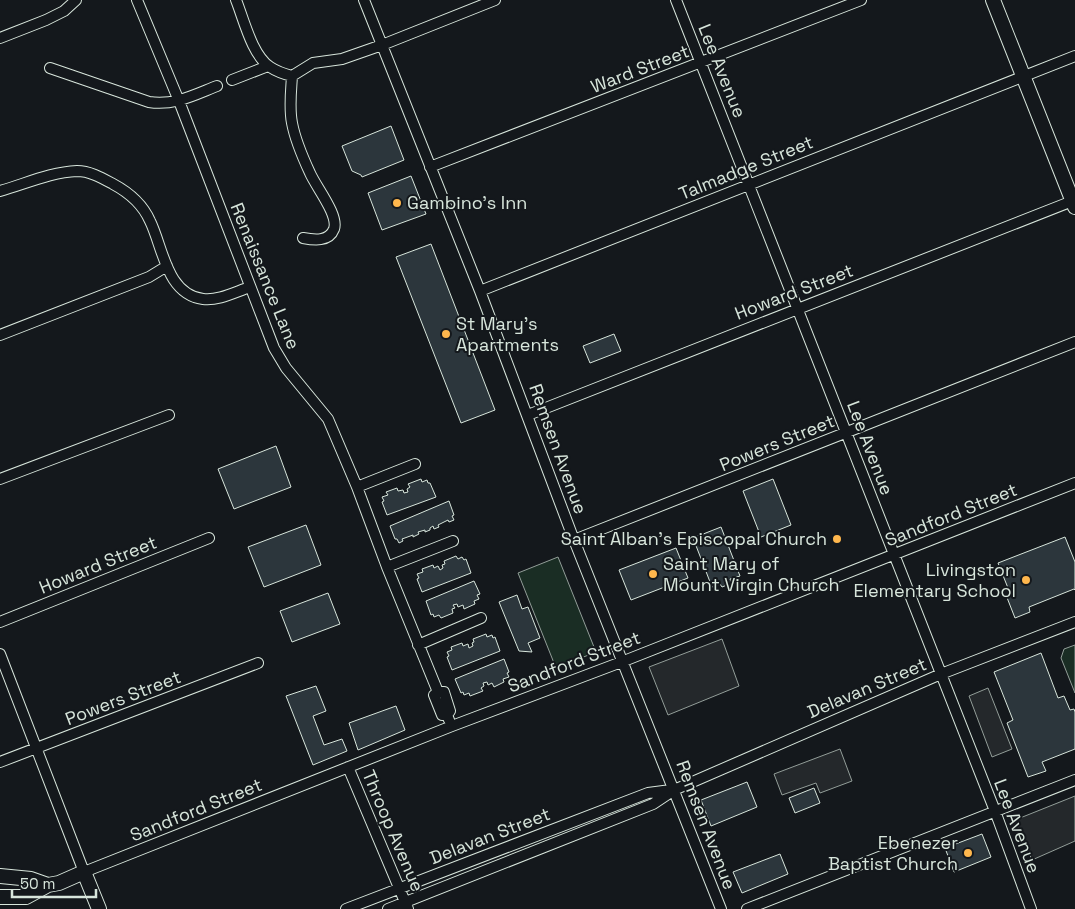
<svg xmlns="http://www.w3.org/2000/svg" width="1075" height="909" font-family="'Space Grotesk',sans-serif">
	<rect width="100%" height="100%" fill="#14181c"/>
	<path fill="#1a2d24" stroke="#939e99" d="M558,557L596,652L556,668L518,573Z
		M1075,645V693L1061,658L1064,649Z"/>
	<path fill="#24282b" stroke="#939e99" d="M722,639L739,686L668,715L649,667Z
		M988,688L1012,749L992,757L969,696Z
		M840,749L852,781L820,793L816,783L782,795L774,774Z
		M1075,796V841L1032,860L1015,820Z"/>
	<path fill="#2c363c" stroke="#d8e6dc" d="M391,126L404,160L362,177L361,175L352,171L342,146Z
		M411,176L426,214L382,230L368,193Z
		M431,244L495,410L461,423L396,257Z
		M614,334L621,351L590,363L583,346Z
		M276,446L291,487L234,509L218,469Z
		M421,479L422,482L427,480L428,483H430L436,497L387,515L382,502L384,501L382,497L388,495L386,492L397,488L398,491L403,490L404,493L408,492L407,489L410,487L408,484Z
		M773,479L791,525L761,537L743,491Z
		M449,501L454,515L452,516L454,520L449,522L448,520L438,525L439,527L434,529L433,526L430,528V530L425,532V530L418,532L419,534L413,537V535L402,539L403,541L399,543L397,539H395L390,526Z
		M306,525L321,565L264,587L248,547Z
		M721,527L740,576L730,579L732,583L722,587L720,584L712,587L693,538Z
		M1065,537L1075,562V590L1074,589L1029,607L1030,612L1015,618L1006,595L1010,593L998,563Z
		M676,548L688,578L631,600L619,570Z
		M456,556L458,559L462,557L464,560L466,559L471,573L422,592L417,579L419,578L417,574L423,572L422,569L433,565L434,568L438,566L440,570L443,568L442,565L445,564L444,561Z
		M474,581L480,594L477,595L479,599L474,601L475,604L464,609L463,605L458,607L457,604L453,605L455,608L452,609L453,613L441,618L439,615L434,617L433,614L431,615L426,601Z
		M328,593L340,624L292,642L280,611Z
		M517,595L522,609L528,607L540,638L528,643L532,652L519,651L499,602Z
		M486,634L487,637L492,635L493,638L495,637L500,651L452,670L447,657L449,656L447,652L452,650L451,647L462,643L463,646L468,644L469,648L473,646L472,643L474,642L473,639Z
		M1041,653L1058,698L1064,696L1070,710L1074,709L1075,712V749L1042,762L1046,771L1028,777L1007,723L1013,720L994,672Z
		M504,659L509,672L507,673L509,677L503,679L504,682L494,687L492,683L488,685L487,682L483,683L484,686L481,688L483,691L470,696L469,693L464,695L463,692L461,693L455,679Z
		M316,686L326,711L313,716L324,745L342,739L347,751L313,765L286,696Z
		M396,706L405,730L358,750L349,723Z
		M747,782L757,807L711,826L701,800Z
		M814,788L820,803L795,813L789,798Z
		M982,834L991,857L954,872L945,848Z
		M780,854L788,874L742,893L733,872Z"/>
	<g fill="none" stroke-linecap="round" stroke-linejoin="round">
		<g stroke="#d8e6dc" stroke-width="12">
			<path id="street" d="M137,0L179,101L274,348L286,368L328,419L357,487L387,567L438,692L434,695L442,715H447
				M236,0C244,20 252,55 270,67C276,71 284,74 292,76
				M364,0L480,291L574,540L721,909
				M676,0L995,811L1031,909
				M0,38L46,20L64,11L76,0
				M50,68L149,102C174,106 194,95 217,86
				M232,80L268,66
				M430,167L861,0
				M0,191C25,184 51,172 77,171C90,171 102,178 113,184C128,192 143,205 150,221C163,247 166,294 203,299C218,301 235,292 250,287
				M303,238C314,240 329,242 334,229C339,215 316,187 310,173C303,158 295,139 292,123C289,108 291,92 292,76L313,63L342,59L382,45L495,0
				M480,291L1075,56
				M0,335L149,277L167,266
				M528,415L1075,200
				M0,479L169,415
				M357,487L415,464
				M574,540L1075,342
				M387,567L453,541
				M0,622L209,538
				M418,645L481,618
				M0,654L84,872L452,726L624,661L1075,483
				M438,692H444L450,711L447,715L449,720
				M0,762L258,663
				M348,767L408,909
				M346,909L648,793L671,790
				M388,909L653,804L674,790L941,674L1075,622
				M747,909L1075,780"/>
		</g>
		<g stroke="#d8e6dc" stroke-width="16">
			<path id="secondary" d="M993,0L1075,207
				M0,876L31,879L48,885L59,883L84,872L99,909
				M0,897H26L48,885"/>
		</g>
		<use href="#street" stroke="#14181c" stroke-width="10"/>
		<use href="#secondary" stroke="#14181c" stroke-width="14"/>
	</g>
	<g fill="#ffb74d" stroke="#14181c" stroke-width="2">
		<circle cx="397" cy="203" r="5"/>
		<circle cx="446" cy="334" r="5"/>
		<circle cx="837" cy="539" r="5"/>
		<circle cx="653" cy="574" r="5"/>
		<circle cx="1026" cy="580" r="5"/>
		<circle cx="968" cy="853" r="5"/>
	</g>
	<g text-anchor="middle" stroke-width="4" stroke-linejoin="round" paint-order="stroke">
		<g font-size="18" fill="#d8e6dc" stroke="#14181c">
			<text transform="translate(640 69) rotate(-21)" y="6">Ward Street</text>
			<text transform="translate(722 71) rotate(68)" y="6">Lee Avenue</text>
			<text transform="translate(746 168) rotate(-22)" y="6">Talmadge Street</text>
			<text transform="translate(265 276) rotate(68)" y="6">Renaissance Lane</text>
			<text transform="translate(794 292) rotate(-21)" y="6">Howard Street</text>
			<text transform="translate(777 443) rotate(-22)" y="6">Powers Street</text>
			<text transform="translate(870 448) rotate(69)" y="6">Lee Avenue</text>
			<text transform="translate(558 449) rotate(70)" y="6">Remsen Avenue</text>
			<text transform="translate(951 515) rotate(-22)" y="6">Sandford Street</text>
			<text transform="translate(98 565) rotate(-22)" y="6">Howard Street</text>
			<text transform="translate(574 662) rotate(-21)" y="6">Sandford Street</text>
			<text transform="translate(867 688) rotate(-23)" y="6">Delavan Street</text>
			<text transform="translate(123 698) rotate(-21)" y="6">Powers Street</text>
			<text transform="translate(196 810) rotate(-22)" y="6">Sandford Street</text>
			<text transform="translate(706 825) rotate(69)" y="6">Remsen Avenue</text>
			<text transform="translate(1017 826) rotate(69)" y="6">Lee Avenue</text>
			<text transform="translate(393 831) rotate(67)" y="6">Throop Avenue</text>
			<text transform="translate(490 836) rotate(-21)" y="6">Delavan Street</text>
		</g>
		<g font-size="18" fill="#d8e6dc" stroke="#14181c" text-anchor="start">
			<text x="407" y="209">Gambino's Inn</text>
			<text x="456" y="330">St Mary's<tspan x="456" dy="21">Apartments</tspan></text>
			<text x="827" y="545" text-anchor="end">Saint Alban's Episcopal Church</text>
			<text x="663" y="570">Saint Mary of<tspan x="663" dy="21">Mount Virgin Church</tspan></text>
			<text x="1016" y="576" text-anchor="end">Livingston<tspan x="1016" dy="21">Elementary School</tspan></text>
			<text x="958" y="849" text-anchor="end">Ebenezer<tspan x="958" dy="21">Baptist Church</tspan></text>
		</g>
	</g>
	<path d="M12 889v8h84v-8" fill="none" stroke="#d8e6dc" stroke-width="2.5"/>
	<text x="20" y="889" font-size="15" fill="#d8e6dc" stroke="#14181c" stroke-width="4" paint-order="stroke">50 m</text>
</svg>
